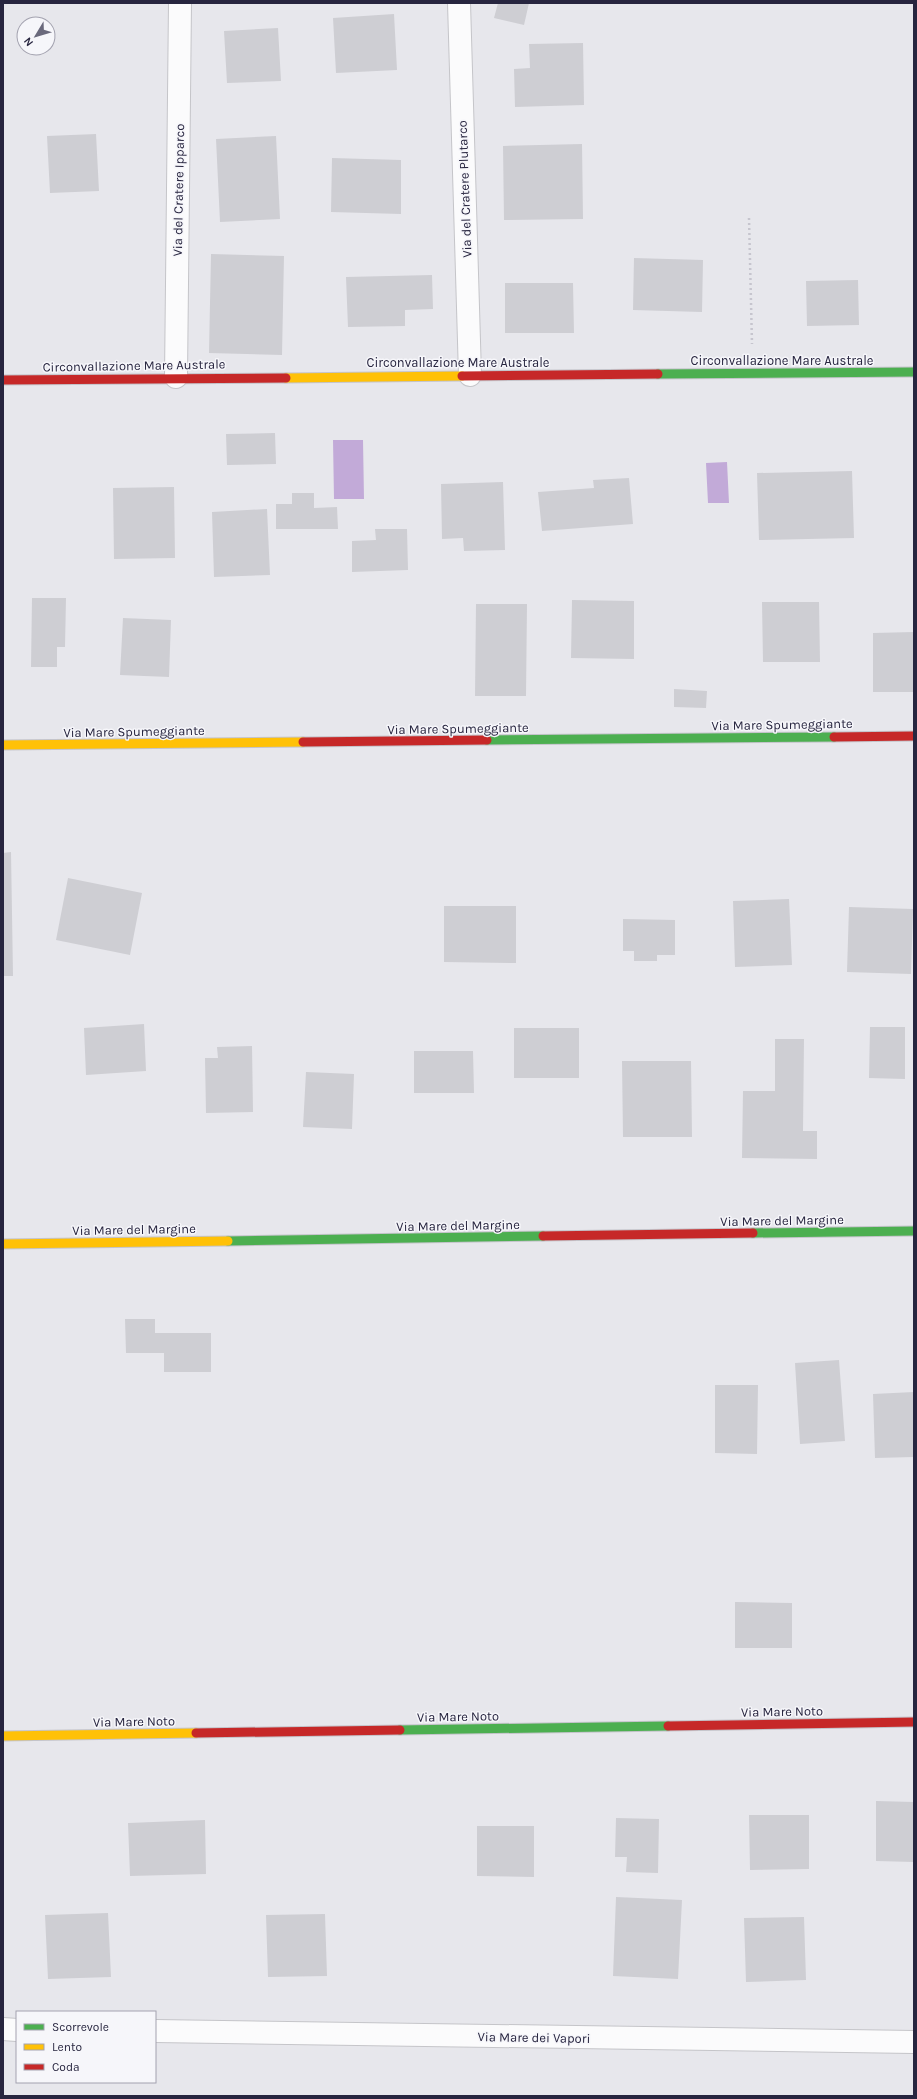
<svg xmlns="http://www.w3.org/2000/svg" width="917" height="2099" font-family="Karla,sans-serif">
	<rect width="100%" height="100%" fill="#e7e7ec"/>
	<path fill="#c2aad8" d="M333,440H363L364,499H334Z
		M727,462L729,503H708L706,463Z"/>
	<path fill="#ceced3" d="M498,3H529L524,25L494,18Z
		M394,14L397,70L336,73L333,18Z
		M278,28L281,81L227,83L224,31Z
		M583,43L584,105L515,107L514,69L530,68L529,44Z
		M96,134L99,191L50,193L47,136Z
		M276,136L280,219L220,222L216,139Z
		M582,144L583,219L504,220L503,146Z
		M332,158L401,160V214L331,212Z
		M211,254L284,256L282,355L209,353Z
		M634,258L703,260L702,312L633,310Z
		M432,275L433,309L405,310V326L348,327L346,277Z
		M858,280L859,325L807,326L806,281Z
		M505,283H573L574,333H505Z
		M275,433L276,464L227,465L226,434Z
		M852,471L854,538L759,540L757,473Z
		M629,478L633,524L542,531L538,492L594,488L593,480Z
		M503,482L505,550L464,551L463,538L442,539L441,484Z
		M174,487L175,558L114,559L113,488Z
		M292,493H314V508L337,507L338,529H276V504H292Z
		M267,509L270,575L214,577L212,512Z
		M375,529H407L408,570L352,572V541L376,540Z
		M32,598H66L65,647H57V667H31Z
		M572,600L634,601V659L571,658Z
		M762,602H819L820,662H763Z
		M476,604H527L526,696H475Z
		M123,618L171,620L169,677L120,675Z
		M914,632V692H873V633Z
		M674,689L707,691L706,708L674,707Z
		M11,852L13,976H3V853Z
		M68,878L142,893L130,955L56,940Z
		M789,899L792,965L735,967L733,901Z
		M444,906H516V963L444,962Z
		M849,907L913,909L911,974L847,972Z
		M623,919L675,920V955H657V961H634V951H623Z
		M144,1024L146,1071L86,1075L84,1028Z
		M870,1027H905V1079L869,1078Z
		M514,1028H579V1078H514Z
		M775,1039H804L803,1131H817V1159L742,1158L743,1091H775Z
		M252,1046L253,1112L206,1113L205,1058H218L217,1047Z
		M414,1051H473L474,1093H414Z
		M622,1061H691L692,1137H623Z
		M306,1072L354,1074L352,1129L303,1127Z
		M125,1319H155V1333H211V1372H164V1353H126Z
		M839,1360L845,1441L800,1444L795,1363Z
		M715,1385H758L757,1454L715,1453Z
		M914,1392V1457L875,1458L873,1394Z
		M735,1602L792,1603V1648H735Z
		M876,1801L914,1802V1862L876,1861Z
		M749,1815H809V1869L750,1870Z
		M616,1818L659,1819L658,1873L626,1872L627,1857H615Z
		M205,1820L206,1874L130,1876L128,1823Z
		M477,1826H534V1877L477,1876Z
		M616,1897L682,1900L678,1979L613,1976Z
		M108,1913L111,1977L48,1979L45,1915Z
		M325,1914L327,1976L268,1977L266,1915Z
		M804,1917L806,1980L746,1982L744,1918Z"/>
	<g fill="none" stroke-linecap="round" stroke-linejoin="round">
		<g stroke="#c5c5c9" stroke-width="24">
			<path id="street" d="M459,3L470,375
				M176,377L180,3
				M3,2029L17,2030
				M155,2031L914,2042"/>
		</g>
		<g stroke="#c4c4ca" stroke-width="11">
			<path id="fast" d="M658,374L914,372
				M487,740L834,737
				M753,1233L914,1231
				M228,1241L543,1236
				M400,1730L668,1726"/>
		</g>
		<g stroke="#c4c4ca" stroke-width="11">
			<path id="slow" d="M286,378L462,376
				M3,745L303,742
				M3,1244L228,1241
				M3,1736L196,1733"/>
		</g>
		<g stroke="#c4c4ca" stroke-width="11">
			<path id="jam" d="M462,376L658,374
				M3,380L286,378
				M834,737L914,736
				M303,742L487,740
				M543,1236L753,1233
				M668,1726L914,1722
				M196,1733L400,1730"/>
		</g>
		<path stroke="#c6c5ce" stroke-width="2.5" stroke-dasharray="2 3" stroke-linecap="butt" d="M749,218L752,344"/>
		<use href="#street" stroke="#fbfbfc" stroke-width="22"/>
		<use href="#fast" stroke="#4caf50" stroke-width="9"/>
		<use href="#slow" stroke="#ffc107" stroke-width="9"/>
		<use href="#jam" stroke="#c62828" stroke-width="9"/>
	</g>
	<g text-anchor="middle" stroke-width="3" stroke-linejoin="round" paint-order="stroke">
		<g font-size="13" fill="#27253f" stroke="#f6f6fa">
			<text transform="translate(464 189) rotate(-92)" y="5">Via del Cratere Plutarco</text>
			<text transform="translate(178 190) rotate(-89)" y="5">Via del Cratere Ipparco</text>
			<text x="782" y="365">Circonvallazione Mare Australe</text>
			<text x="458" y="367">Circonvallazione Mare Australe</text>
			<text transform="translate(134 365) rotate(-1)" y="5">Circonvallazione Mare Australe</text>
			<text transform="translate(782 724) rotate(-1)" y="5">Via Mare Spumeggiante</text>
			<text transform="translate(458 728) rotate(-1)" y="5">Via Mare Spumeggiante</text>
			<text transform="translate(134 731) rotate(-1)" y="5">Via Mare Spumeggiante</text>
			<text transform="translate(782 1220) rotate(-1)" y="5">Via Mare del Margine</text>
			<text transform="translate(458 1225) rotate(-1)" y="5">Via Mare del Margine</text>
			<text transform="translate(134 1229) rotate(-1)" y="5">Via Mare del Margine</text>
			<text transform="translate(782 1711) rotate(-1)" y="5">Via Mare Noto</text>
			<text transform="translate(458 1716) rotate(-1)" y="5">Via Mare Noto</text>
			<text transform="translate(134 1721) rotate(-1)" y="5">Via Mare Noto</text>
			<text transform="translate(534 2037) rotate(1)" y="5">Via Mare dei Vapori</text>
		</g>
	</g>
	<rect width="917" height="2099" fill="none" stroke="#27253f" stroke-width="8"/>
	<rect x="16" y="2011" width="140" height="72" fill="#f6f6fa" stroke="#a3a2af"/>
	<rect x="24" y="2024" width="20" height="6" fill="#4caf50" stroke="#a3a2af"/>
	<text x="52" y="2031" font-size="12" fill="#27253f">Scorrevole</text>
	<rect x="24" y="2044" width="20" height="6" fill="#ffc107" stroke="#a3a2af"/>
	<text x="52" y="2051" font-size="12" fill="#27253f">Lento</text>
	<rect x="24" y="2064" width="20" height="6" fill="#c62828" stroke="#a3a2af"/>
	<text x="52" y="2071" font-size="12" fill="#27253f">Coda</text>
	<g transform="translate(36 36) rotate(232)"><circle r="19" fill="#f6f6fa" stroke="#a3a2af"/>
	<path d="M0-3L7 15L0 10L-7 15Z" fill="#6a697c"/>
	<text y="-6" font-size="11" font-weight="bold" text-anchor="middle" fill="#27253f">N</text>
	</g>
</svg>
